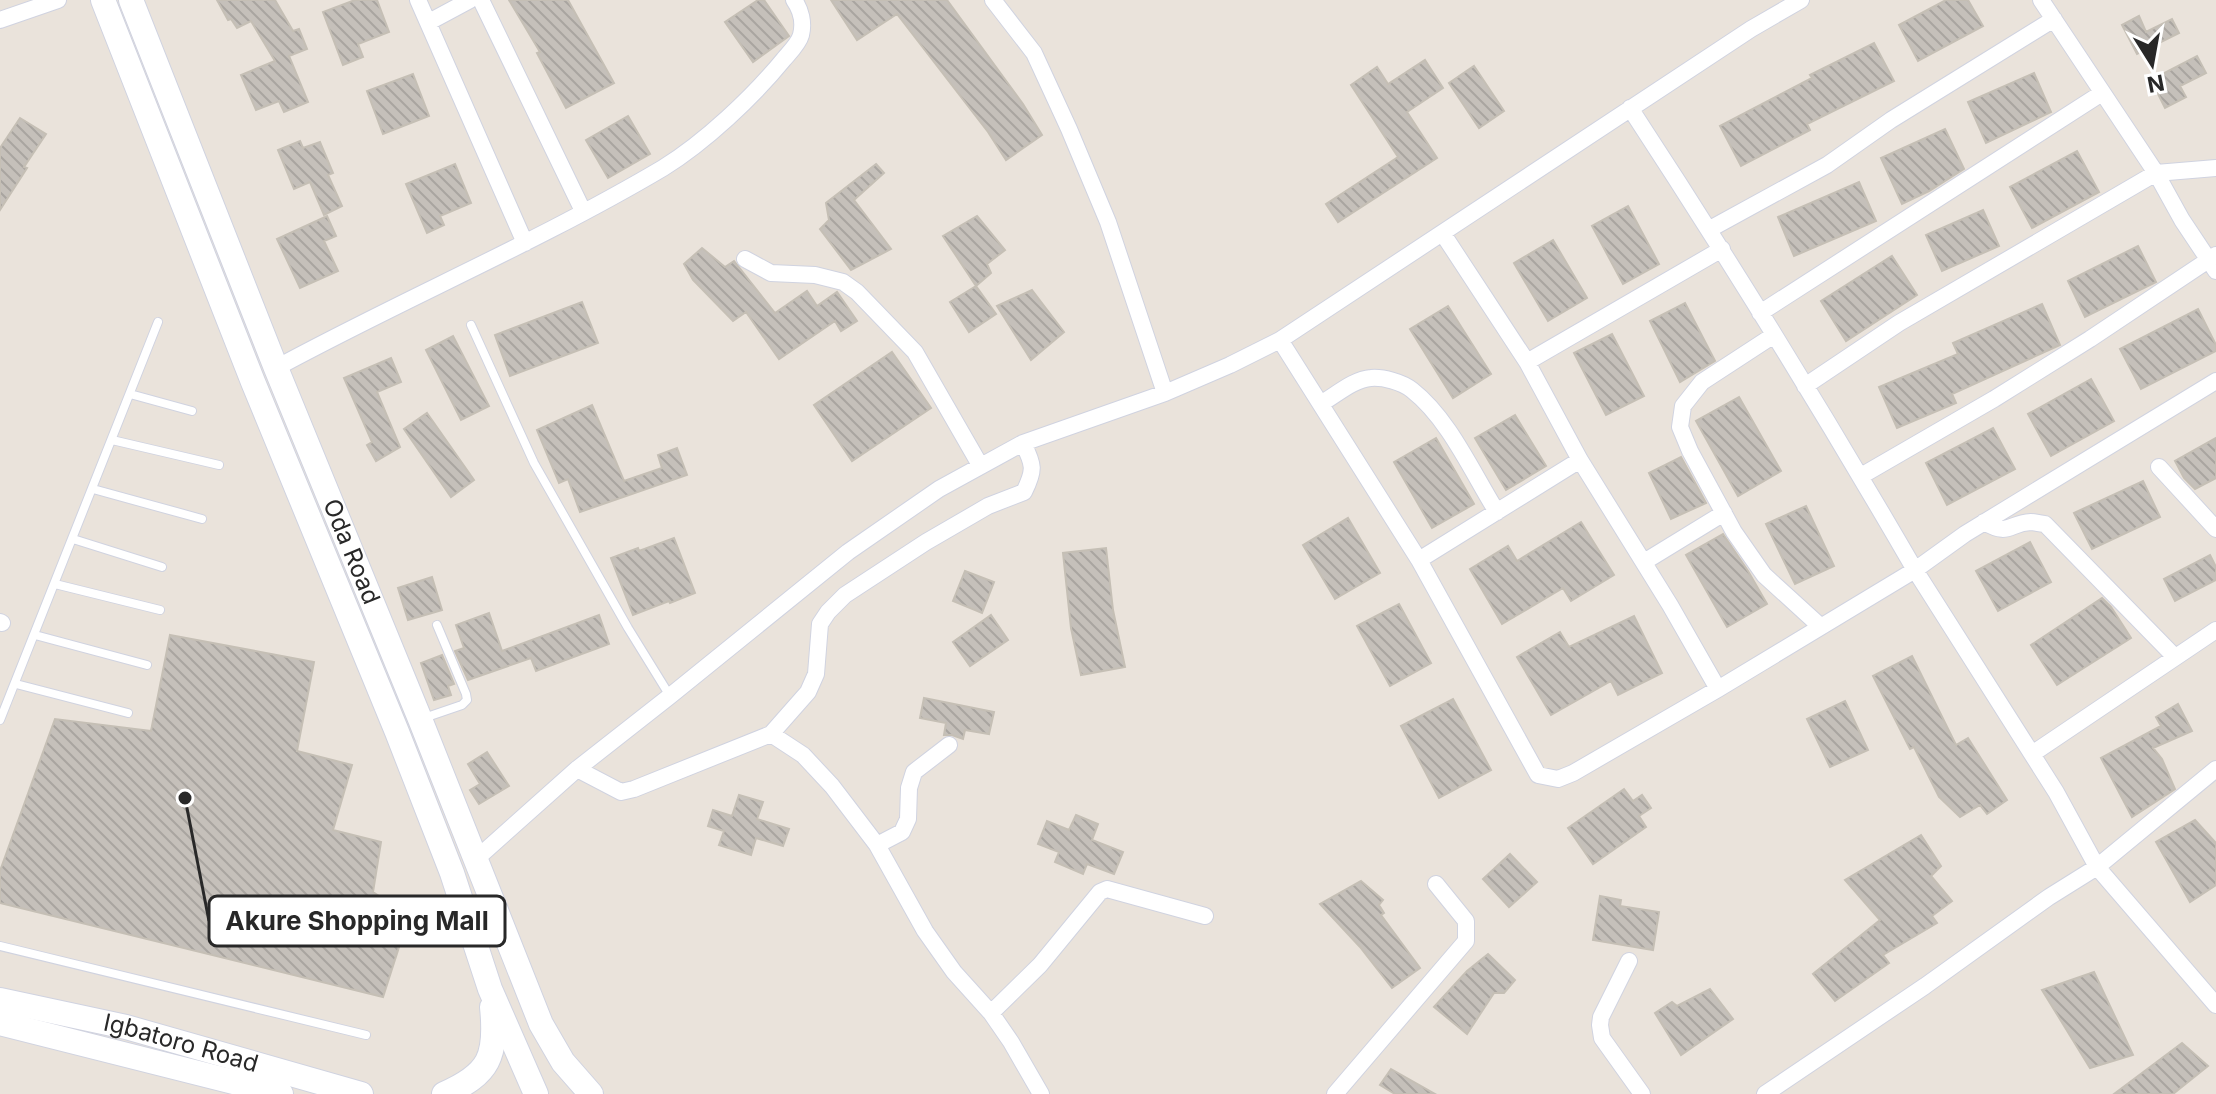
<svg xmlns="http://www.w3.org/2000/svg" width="2216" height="1094" font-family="Inter,sans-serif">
	<defs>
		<pattern id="building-back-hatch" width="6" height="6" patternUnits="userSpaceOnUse" patternTransform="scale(2)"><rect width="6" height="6" fill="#c5c0ba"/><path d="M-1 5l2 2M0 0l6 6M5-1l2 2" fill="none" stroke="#a9a5a0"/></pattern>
	</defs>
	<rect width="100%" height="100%" fill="#eae3db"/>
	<path fill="url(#building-back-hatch)" stroke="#c5bfb5" stroke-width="2" d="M217,0H275L293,31L299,29L307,49L289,56L308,102L284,112L279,101L256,110L241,75L275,61L251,21L237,28L231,19L228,20Z
		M355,0H377L389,32L358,44L363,57L343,65L323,12Z
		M509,0H568L614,83L566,108L537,53L540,52Z
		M758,0H764L789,36L753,62L725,22Z
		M831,0H947L1023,104L1042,135L1006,160L988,132L897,14L857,40Z
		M1946,0H1968L1983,26L1918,61L1899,25Z
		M2139,16L2146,32L2172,19L2179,33L2137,54L2122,25Z
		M1874,43L1894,81L1807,124L1810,130L1741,166L1720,126L1812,78L1810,75Z
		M2197,56L2206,73L2180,86L2186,97L2165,108L2151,80Z
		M1425,60L1443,88L1407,112L1437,158L1338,222L1326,204L1398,157L1351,85L1377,67L1388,84Z
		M1474,66L1504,111L1479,128L1449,83Z
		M2034,73L2051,112L1986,143L1968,102Z
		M413,74L429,116L383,134L367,91Z
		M628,116L650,154L608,178L586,140Z
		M20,118L46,134L24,167L27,168L0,210V148Z
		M1945,129L1964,169L1929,191L1902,204L1881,158Z
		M300,141L303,148L320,142L333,173L328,175L342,206L324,215L310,182L294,189L278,150Z
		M2077,151L2099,192L2032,228L2010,187Z
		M455,164L471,203L440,216L444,225L427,233L406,184Z
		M876,164L884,173L854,200L891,249L851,270L820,229L829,220L826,203Z
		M1859,182L1876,221L1794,256L1778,217Z
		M1628,206L1659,264L1623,284L1592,226Z
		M1983,210L1999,246L1942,271L1926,235Z
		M327,216L336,236L324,241L338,271L300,288L277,239Z
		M977,216L1005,250L987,264L991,273L976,286L943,236Z
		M1553,240L1587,298L1548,321L1514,263Z
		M2138,246L2156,282L2085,317L2068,281Z
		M702,248L725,267L734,261L775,313L807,291L817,306L837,292L857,321L841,331L835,321L779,359L746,312L733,321L693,280L684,264Z
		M1892,256L1917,295L1846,341L1821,301Z
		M976,286L996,314L969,332L950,302Z
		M1032,290L1064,332L1031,360L997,306Z
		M582,302L598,343L510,376L495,335Z
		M1685,303L1715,361L1680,382L1650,321Z
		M2042,304L2060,345L1952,394L1956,403L1897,428L1879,387L1958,354L1953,343Z
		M1448,306L1491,374L1453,398L1410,329Z
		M2198,309L2216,345V351L2141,389L2120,349Z
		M1612,334L1644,396L1606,415L1574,353Z
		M453,336L489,406L461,420L426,350Z
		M892,352L931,408L852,461L814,405Z
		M391,358L401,382L377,392L400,447L376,461L367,445L372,442L344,378Z
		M2091,379L2114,421L2051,456L2028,414Z
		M1739,397L1781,471L1738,496L1696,421Z
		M592,405L624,481L662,468L658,455L677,448L687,475L580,512L568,479L559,483L537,430Z
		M427,413L474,480L451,497L404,429Z
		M1515,415L1546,466L1506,490L1475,438Z
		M1993,428L2015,469L1947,505L1926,463Z
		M1436,438L1474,504L1432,528L1394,462Z
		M2216,438V478L2195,489L2184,478L2175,461Z
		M1681,457L1706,503L1671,519L1649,473Z
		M2143,481L2160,517L2092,549L2074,513Z
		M1806,506L1834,566L1795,584L1766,524Z
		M1348,518L1380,573L1335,599L1303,545Z
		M1581,522L1614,575L1571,601L1563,588L1502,624L1470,569L1508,546L1517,561Z
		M1723,534L1748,571L1767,604L1727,627L1686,555Z
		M674,538L695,593L670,603L669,601L633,615L611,558L638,548L639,551Z
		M2030,542L2051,582L1998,611L1976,571Z
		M1106,548L1113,610L1125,667L1081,675L1071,628L1063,553Z
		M2210,555L2216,567V580L2175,601L2164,579Z
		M965,571L994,582L982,613L953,601Z
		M432,577L442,610L408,620L398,588Z
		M2102,598L2111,607L2131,638L2057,685L2031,645Z
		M1399,604L1431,663L1390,686L1357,626Z
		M489,613L502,651L599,615L609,644L536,671L531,658L468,680L455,651L464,648L456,625Z
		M991,615L1008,640L970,666L953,642Z
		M1634,616L1662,673L1618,695L1611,681L1551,715L1517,657L1560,632L1569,647Z
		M170,635L314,662L297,751L352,765L333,830L381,842L373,892L409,916L383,997L0,903V871L55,719L151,731Z
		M442,655L454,684L448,686L451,695L434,700L421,663Z
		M1912,656L1956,745L1968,738L2007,800L1987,814L1980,805L1960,817L1939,797L1914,747L1910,749L1873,676Z
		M924,698L994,712L989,734L965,730L963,739L952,735H944L946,723L920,718Z
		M1453,699L1491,770L1439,798L1401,726Z
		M1845,701L1868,750L1830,767L1807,719Z
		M2178,704L2192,731L2153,748L2162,759L2175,789L2132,817L2101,758L2161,726L2156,717Z
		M487,752L509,786L479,804L470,790L480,784L468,764Z
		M1624,789L1633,801L1642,795L1651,808L1639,816L1646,827L1593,864L1568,828Z
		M739,795L763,802L757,819L789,829L783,846L756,838L751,855L719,845L724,831L708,826L713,810L732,816Z
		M1076,815L1098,824L1092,840L1123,852L1114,874L1087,864L1083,874L1055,862L1059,852L1038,844L1047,821L1069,830Z
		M2195,820L2216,843V885L2190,902L2156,842Z
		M1921,835L1941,866L1931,876L1952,901L1932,916L1937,923L1883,955L1889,963L1835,1001L1813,974L1880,920L1845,880Z
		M1510,854L1537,882L1509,907L1483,879Z
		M1361,881L1383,900L1379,905L1384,913L1381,915L1420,968L1392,988L1360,947L1320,904Z
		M1600,896L1621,900L1620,906L1659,912L1653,950L1593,940Z
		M1488,954L1515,980L1504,993H1494L1467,1034L1434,1007L1467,971Z
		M2094,972L2133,1055L2090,1068L2042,990Z
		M1710,989L1733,1019L1681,1055L1655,1013L1672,1002L1677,1006Z
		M2182,1043L2208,1066L2173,1094H2114Z
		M1391,1069L1435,1094H1395L1380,1085Z"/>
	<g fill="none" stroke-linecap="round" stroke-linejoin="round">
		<g stroke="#d0d3e0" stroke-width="10">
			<path id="lane" d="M471,325L534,463L628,628L670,696
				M130,394L192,411
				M112,440L219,465
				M93,489L202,519
				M73,539L162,567
				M55,584L160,610
				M35,635L147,665
				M16,684L128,713
				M421,719L462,705L467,700L466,694L437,625
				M0,720L158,322
				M0,946L366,1035"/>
		</g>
		<g stroke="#d0d3e0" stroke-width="18">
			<path id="street" d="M418,0L525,243
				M481,0L583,211
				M993,0L1034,53L1069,129L1108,222L1165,393
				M2041,0L2156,173L2182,220L2216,271
				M0,20L58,0
				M429,22L470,0
				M1630,108C1729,259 1824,413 1915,570L1965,534L2216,381
				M1710,229L1827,165L1891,120L2054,19
				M1443,234L1527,362L1580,460L1670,605L1718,689
				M745,259L771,273L815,275L843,282L857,292L915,352L980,465
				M1760,313L2102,93
				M1774,335L1702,382L1683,406L1680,427L1690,451L1734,532L1764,575L1820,626
				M1280,340L1419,560L1538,775L1558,779L1573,773L1718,689L1915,570L2056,792L2097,867L2216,1005
				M1527,362L1722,249
				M276,368C403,299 538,242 663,168C705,142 753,97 784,59C790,52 799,43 801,35C804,23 801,10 794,0
				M1805,386L1899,323L2156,173L2216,168
				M1322,403C1336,395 1354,379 1371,378C1383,377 1402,382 1412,390C1449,419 1472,472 1497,512
				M2159,467L2216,529
				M1861,476L1994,399L2090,339L2216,255
				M1984,522C2010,537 2008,523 2031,522C2032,522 2044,524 2045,524L2175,657
				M1419,560L1580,460
				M1644,562L1724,513
				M0,622L2,623
				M771,734L803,755L832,786L877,845L925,931L954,972L991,1013L1011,1042L1041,1094
				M2032,754L2216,630
				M577,769L621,792L634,789L771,734L808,692L816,674L820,624L828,612L845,595L926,542L988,506L1024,492C1035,470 1034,465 1023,443
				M877,845L902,832L908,819L909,788L914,772L949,745
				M475,860L577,769L670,696L848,552L939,489L1023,443L1165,393L1230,365L1280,340L1751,29L1801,0
				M1629,961L1601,1017L1600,1025L1602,1038L1642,1094
				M991,1013L1040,965L1100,892L1107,889L1205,916
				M1335,1094L1466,941V921L1436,884
				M1765,1094L1925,986L2049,897L2097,867L2216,769"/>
		</g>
		<g stroke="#d0d3e0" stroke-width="26">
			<g id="secondary">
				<path d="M103,0L253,382L397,732L452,873L490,989L536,1094"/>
				<path id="s1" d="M131,0L276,368L420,719L541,1024L563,1062L591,1094"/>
				<path id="s2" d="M0,1000L126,1027L361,1094"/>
				<path d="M0,1023L281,1094"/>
				<path d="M444,1094C490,1074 497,1056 492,1007"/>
			</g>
		</g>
		<use href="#lane" stroke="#fff" stroke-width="8"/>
		<use href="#street" stroke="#fff" stroke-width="16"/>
		<use href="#secondary" stroke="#fff" stroke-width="24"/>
	</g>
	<g text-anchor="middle" stroke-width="6" stroke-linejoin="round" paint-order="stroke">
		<g font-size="24" fill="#282828" stroke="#fff">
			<text dy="8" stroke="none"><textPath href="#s1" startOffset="594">Oda Road</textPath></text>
			<text dy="8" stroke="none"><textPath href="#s2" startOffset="186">Igbatoro Road</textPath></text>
		</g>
	</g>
	<path fill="none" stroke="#282828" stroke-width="3" d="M185 798L209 921"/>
	<circle fill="#282828" stroke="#fff" stroke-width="3" cx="185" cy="798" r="8"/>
	<rect fill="#fff" stroke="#282828" stroke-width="3" x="209" y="896" width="296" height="50" rx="8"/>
	<g font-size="26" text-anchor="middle" font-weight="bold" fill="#282828">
		<text x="357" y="930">Akure Shopping Mall</text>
	</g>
	<g transform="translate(2152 64) rotate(169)" stroke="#ffffff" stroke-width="6" paint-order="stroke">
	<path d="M0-6L14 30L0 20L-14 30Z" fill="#282828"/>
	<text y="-12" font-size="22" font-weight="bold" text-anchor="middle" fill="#282828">N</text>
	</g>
</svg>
